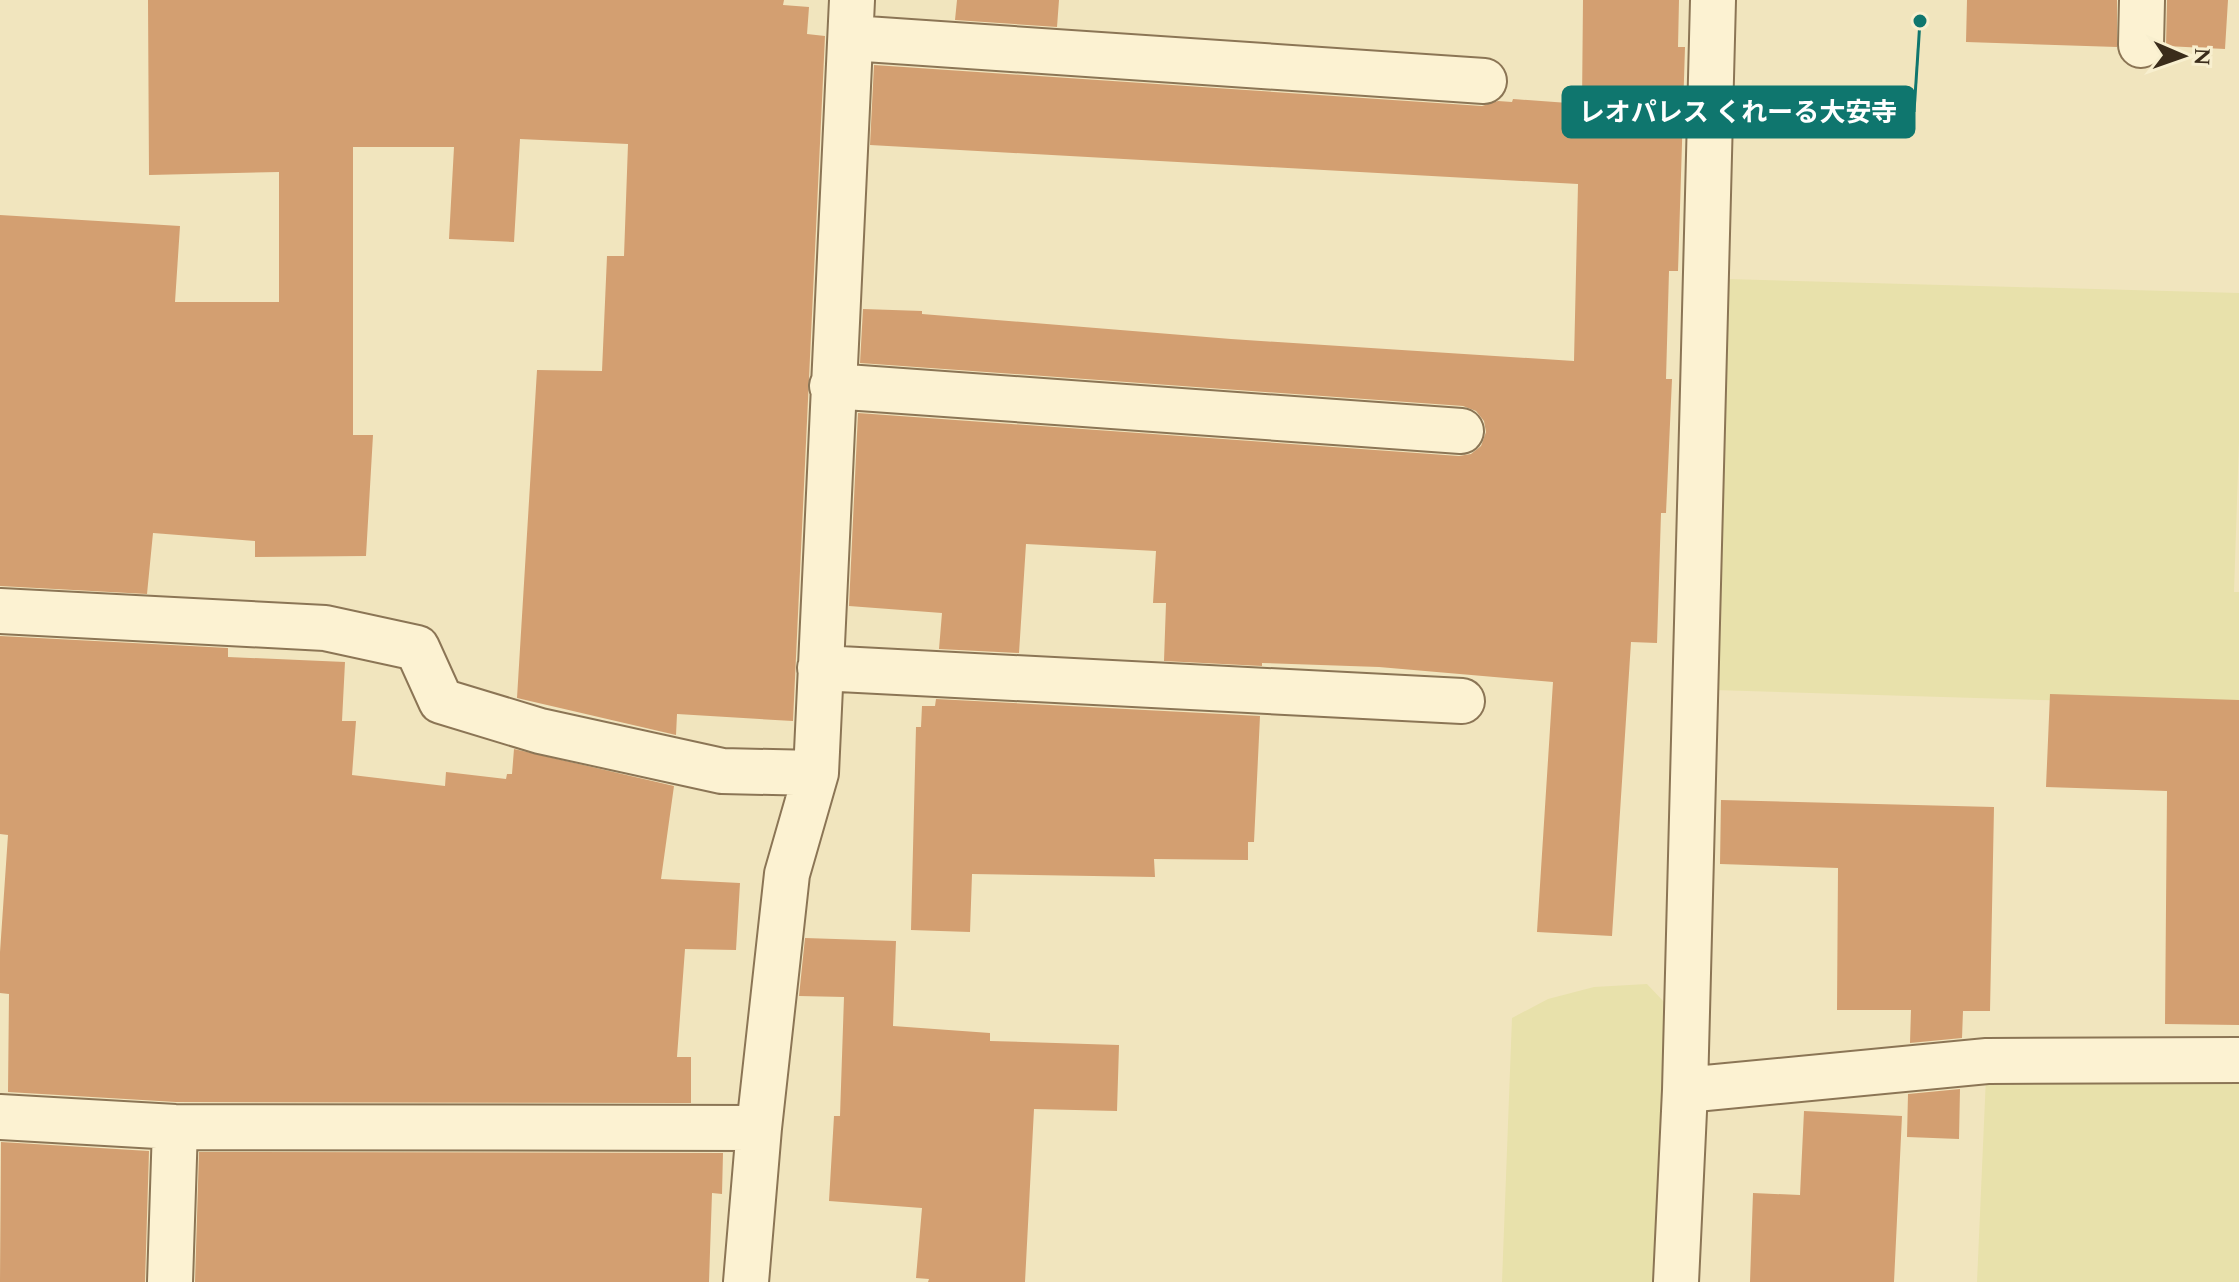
<svg xmlns="http://www.w3.org/2000/svg" width="2239" height="1282" font-family="Spectral,'Noto Sans JP',serif">
	<rect width="100%" height="100%" fill="#f1e5be"/>
	<path fill="#e8e1ab" d="M1727,279L2239,293V441L2234,592H2239V706L1714,690Z
		M1647,984L1665,1003L1653,1282H1502L1512,1018L1548,999L1594,987Z
		M2239,1075V1282H1977L1986,1077Z"/>
	<path fill="#d39f71" d="M148,0H784L783,5L809,7L807,34L825,36L793,721L677,714L676,735L517,698L537,370L602,371L607,256H624L628,144L520,139L514,242L449,239L454,147H353V435H373L366,556L255,557V541L153,533L147,594L0,586V215L180,226L175,302H279V172L149,175Z
		M957,0H1059L1057,27L955,20Z
		M1583,0H1679L1678,47H1685L1678,271H1669L1666,379H1672L1666,513H1661L1657,643L1631,642L1612,936L1537,932L1553,682L1379,667L1262,663V666L1164,661L1166,603H1153L1156,551L1026,544L1019,653L939,649L942,613L849,606L858,413L1459,456L1471,454L1481,446L1486,432L1484,421L1476,411L1463,406L860,363L863,309L922,311V314L1231,339L1574,361L1578,184L870,145L874,65L1482,106L1498,101L1512,102L1513,99L1582,104Z
		M1967,0H2117V47L1966,42Z
		M2167,0H2228L2225,49L2166,46Z
		M0,636L228,648V657L345,662L342,721H356L352,775L445,786L446,772L506,779L507,774H512L514,749L674,786L661,879L740,883L736,950L685,949L677,1057H691V1103L176,1102L8,1092L9,994L0,993V952L8,835L0,834Z
		M2050,694L2239,700V1025L2165,1024L2167,791L2046,787Z
		M936,699L1260,716L1254,842H1248V860L1154,859L1155,877L972,874L970,932L911,930L916,727H921L922,706H935Z
		M1721,800L1994,807L1990,1011H1963L1962,1038L1910,1043L1911,1010H1837L1838,868L1720,864Z
		M805,938L896,941L893,1026L990,1033V1041L1119,1045L1117,1111L1034,1109L1025,1282H928L929,1279L916,1278L922,1208L829,1201L834,1116H840L844,997L799,996Z
		M1960,1089L1959,1139L1907,1137L1908,1094Z
		M1804,1111L1902,1116L1894,1282H1750L1753,1193L1800,1195Z
		M1,1142L149,1151L145,1282H0Z
		M199,1152L723,1153L722,1194L712,1193L709,1282H195Z"/>
	<g fill="none" stroke-linecap="round" stroke-linejoin="round">
		<g stroke="#8b7555" stroke-width="48">
			<path id="minor" d="M851,38L1484,81
				M2141,45L2142,0
				M832,386L1461,431
				M0,611L325,628L417,648L441,701L540,731L722,771L816,773
				M820,668L1462,701
				M1685,1090L1987,1061L2239,1060
				M0,1117L175,1127L759,1128
				M170,1282L175,1127
				M746,1282L759,1128L787,874L816,773L852,0
				M1676,1282L1685,1090L1713,0"/>
		</g>
		<use href="#minor" stroke="#fcf2d2" stroke-width="44"/>
	</g>
	<path fill="none" stroke="#0f766e" stroke-width="3" d="M1920 21L1914 112"/>
	<circle fill="#0f766e" stroke="#f8efcf" stroke-width="3" cx="1920" cy="21" r="8"/>
	<rect fill="#0f766e" stroke="#0f766e" stroke-width="3" x="1563" y="87" width="351" height="50" rx="8"/>
	<g font-size="26" text-anchor="middle" font-weight="bold" fill="#fff">
		<text x="1738" y="121">レオパレス くれーる大安寺</text>
	</g>
	<g transform="translate(2183 56) rotate(92)" stroke="#f8efcf" stroke-width="6" paint-order="stroke">
	<path d="M0-6L14 30L0 20L-14 30Z" fill="#3a2c1b"/>
	<text y="-12" font-size="22" font-weight="bold" text-anchor="middle" fill="#3a2c1b">N</text>
	</g>
</svg>
